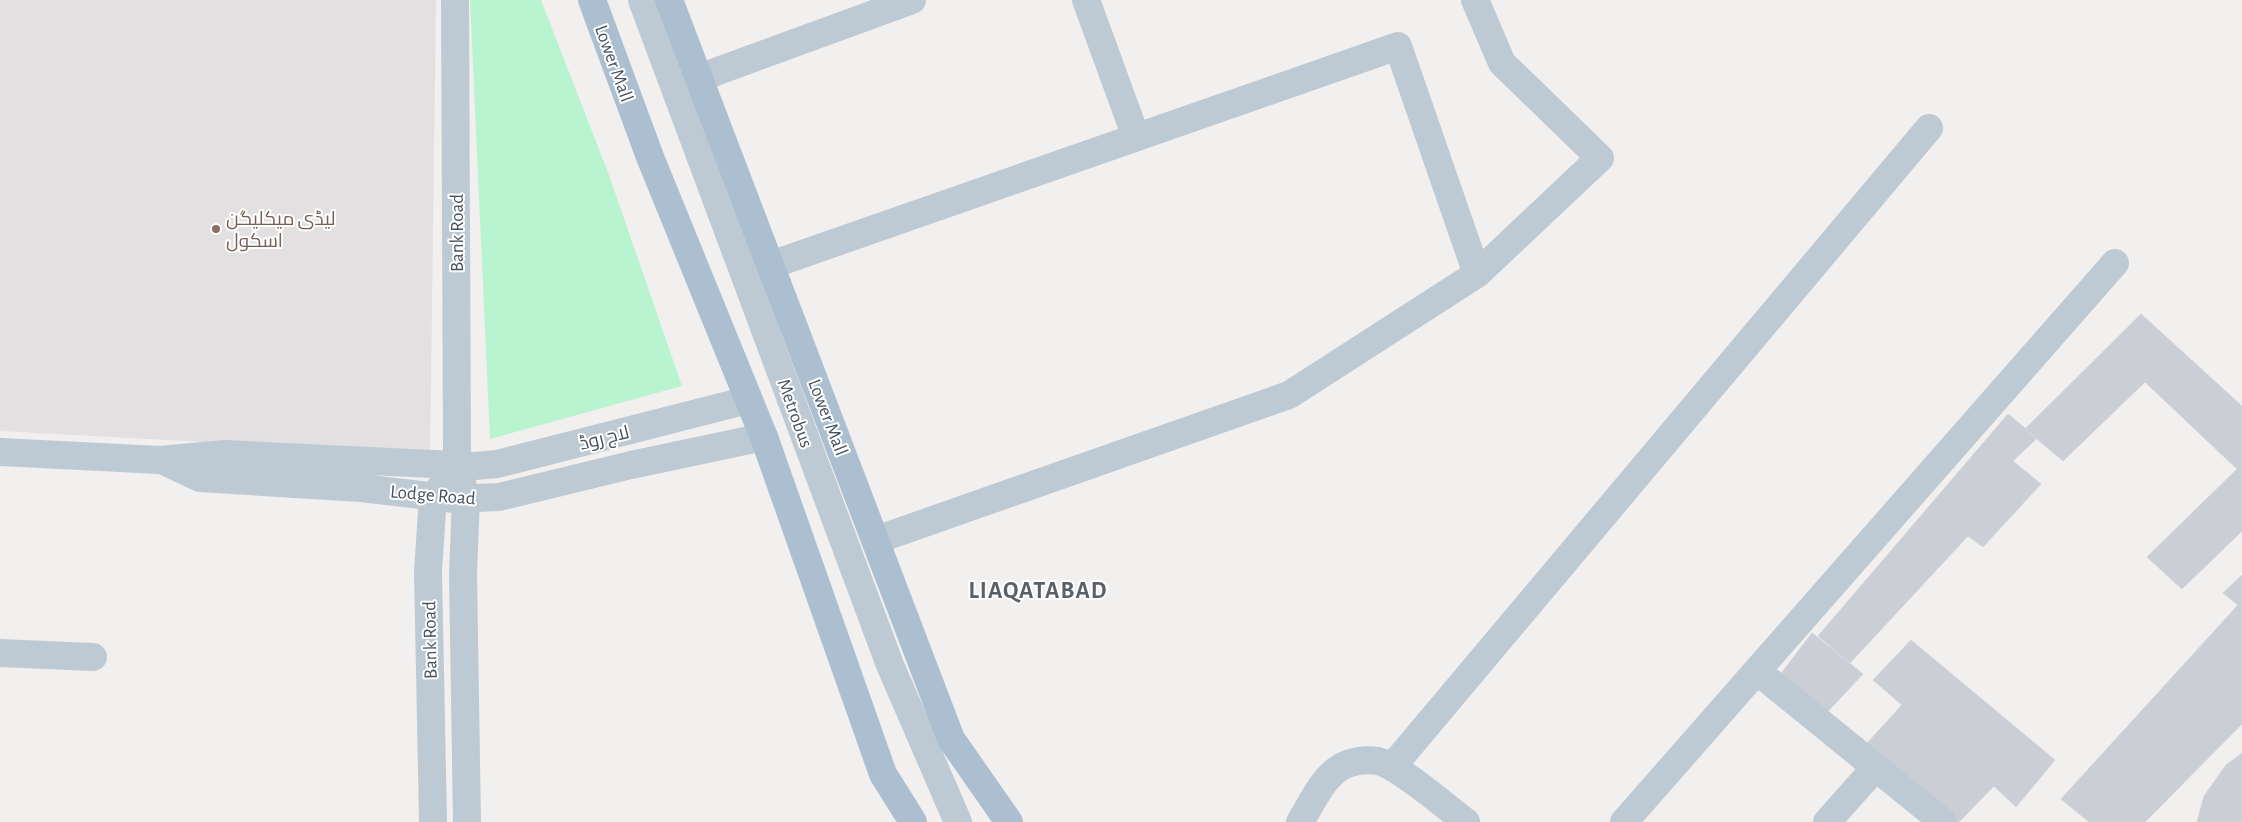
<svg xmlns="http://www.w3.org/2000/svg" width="2242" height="822" font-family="'Alegreya Sans',Cairo,sans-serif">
	<rect width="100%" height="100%" fill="#f2efef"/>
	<path fill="#e3e0e1" d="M0,0H436L430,454L0,431Z"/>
	<path fill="#b9f4d0" d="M470,0H541L609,175L682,386L490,439Z"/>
	<path fill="#cbced5" stroke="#d3d5dc" d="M2141,314L2242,406V531L2182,589L2147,557L2237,469L2145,382L2063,461L2025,429Z
		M2008,414L2037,438L2013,461L2041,484L1983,547L1968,536L1850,663L1818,636Z
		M2242,575V724L2145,822H2089L2061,799L2238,605L2223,593Z
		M1812,633L1863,674L1819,721L1773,684Z
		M1911,640L2055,760L2016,807L1994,786L1959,822H1949L1858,753L1902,705L1873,680Z
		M2242,753V822H2197L2204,796L2226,765Z"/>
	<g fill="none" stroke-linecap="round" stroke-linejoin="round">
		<path stroke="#becad3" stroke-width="28" d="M455,0L457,450L458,466L466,499L463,573L467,822
			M642,0L890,665L958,822
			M1086,0L1136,137
			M699,78L912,0
			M771,265L1398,46L1477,274
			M0,452L160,460L225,454L475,466L497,464L748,400
			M162,460L200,478L361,488L454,499L499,497L631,465L764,437
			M876,540L1289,395L1477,274L1600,158L1502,63L1475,0
			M0,653L93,657
			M1757,671L1943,822
			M1392,767L1929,128
			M433,822L428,571L433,497L444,483
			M1300,822C1311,805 1322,778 1341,767C1351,761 1366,759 1378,761C1399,766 1446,807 1466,822
			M1624,822L2115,263
			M1827,822L1876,767"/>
		<path stroke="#acbfd1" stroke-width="28" d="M592,0L650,157L764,437L883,774L913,822
			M669,0L951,739L1009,822"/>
	</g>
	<circle fill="#8d6e63" stroke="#fff" stroke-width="2" cx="216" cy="229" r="5"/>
	<g text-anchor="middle" stroke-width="4" stroke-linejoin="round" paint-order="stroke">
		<g font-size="19" fill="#45535f" stroke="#fff">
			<text transform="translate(615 63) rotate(70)" y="7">Lower Mall</text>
			<text transform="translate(456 233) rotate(-90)" y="7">Bank Road</text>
			<text transform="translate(796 413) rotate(70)" y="7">Metrobus</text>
			<text transform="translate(829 417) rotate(69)" y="7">Lower Mall</text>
			<text transform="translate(604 437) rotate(-14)" y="7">لاج روڈ</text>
			<text transform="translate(433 494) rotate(5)" y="7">Lodge Road</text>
			<text transform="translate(429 640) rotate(-91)" y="7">Bank Road</text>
		</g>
		<g font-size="19" fill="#785e54" stroke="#fff" text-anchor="start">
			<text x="226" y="225">لیڈی میکلیگن<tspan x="226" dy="22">اسکول</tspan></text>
		</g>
		<g font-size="24" font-weight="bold" letter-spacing="1" fill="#5b6065" stroke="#fff">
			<text x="1038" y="598">LIAQATABAD</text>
		</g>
	</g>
</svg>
